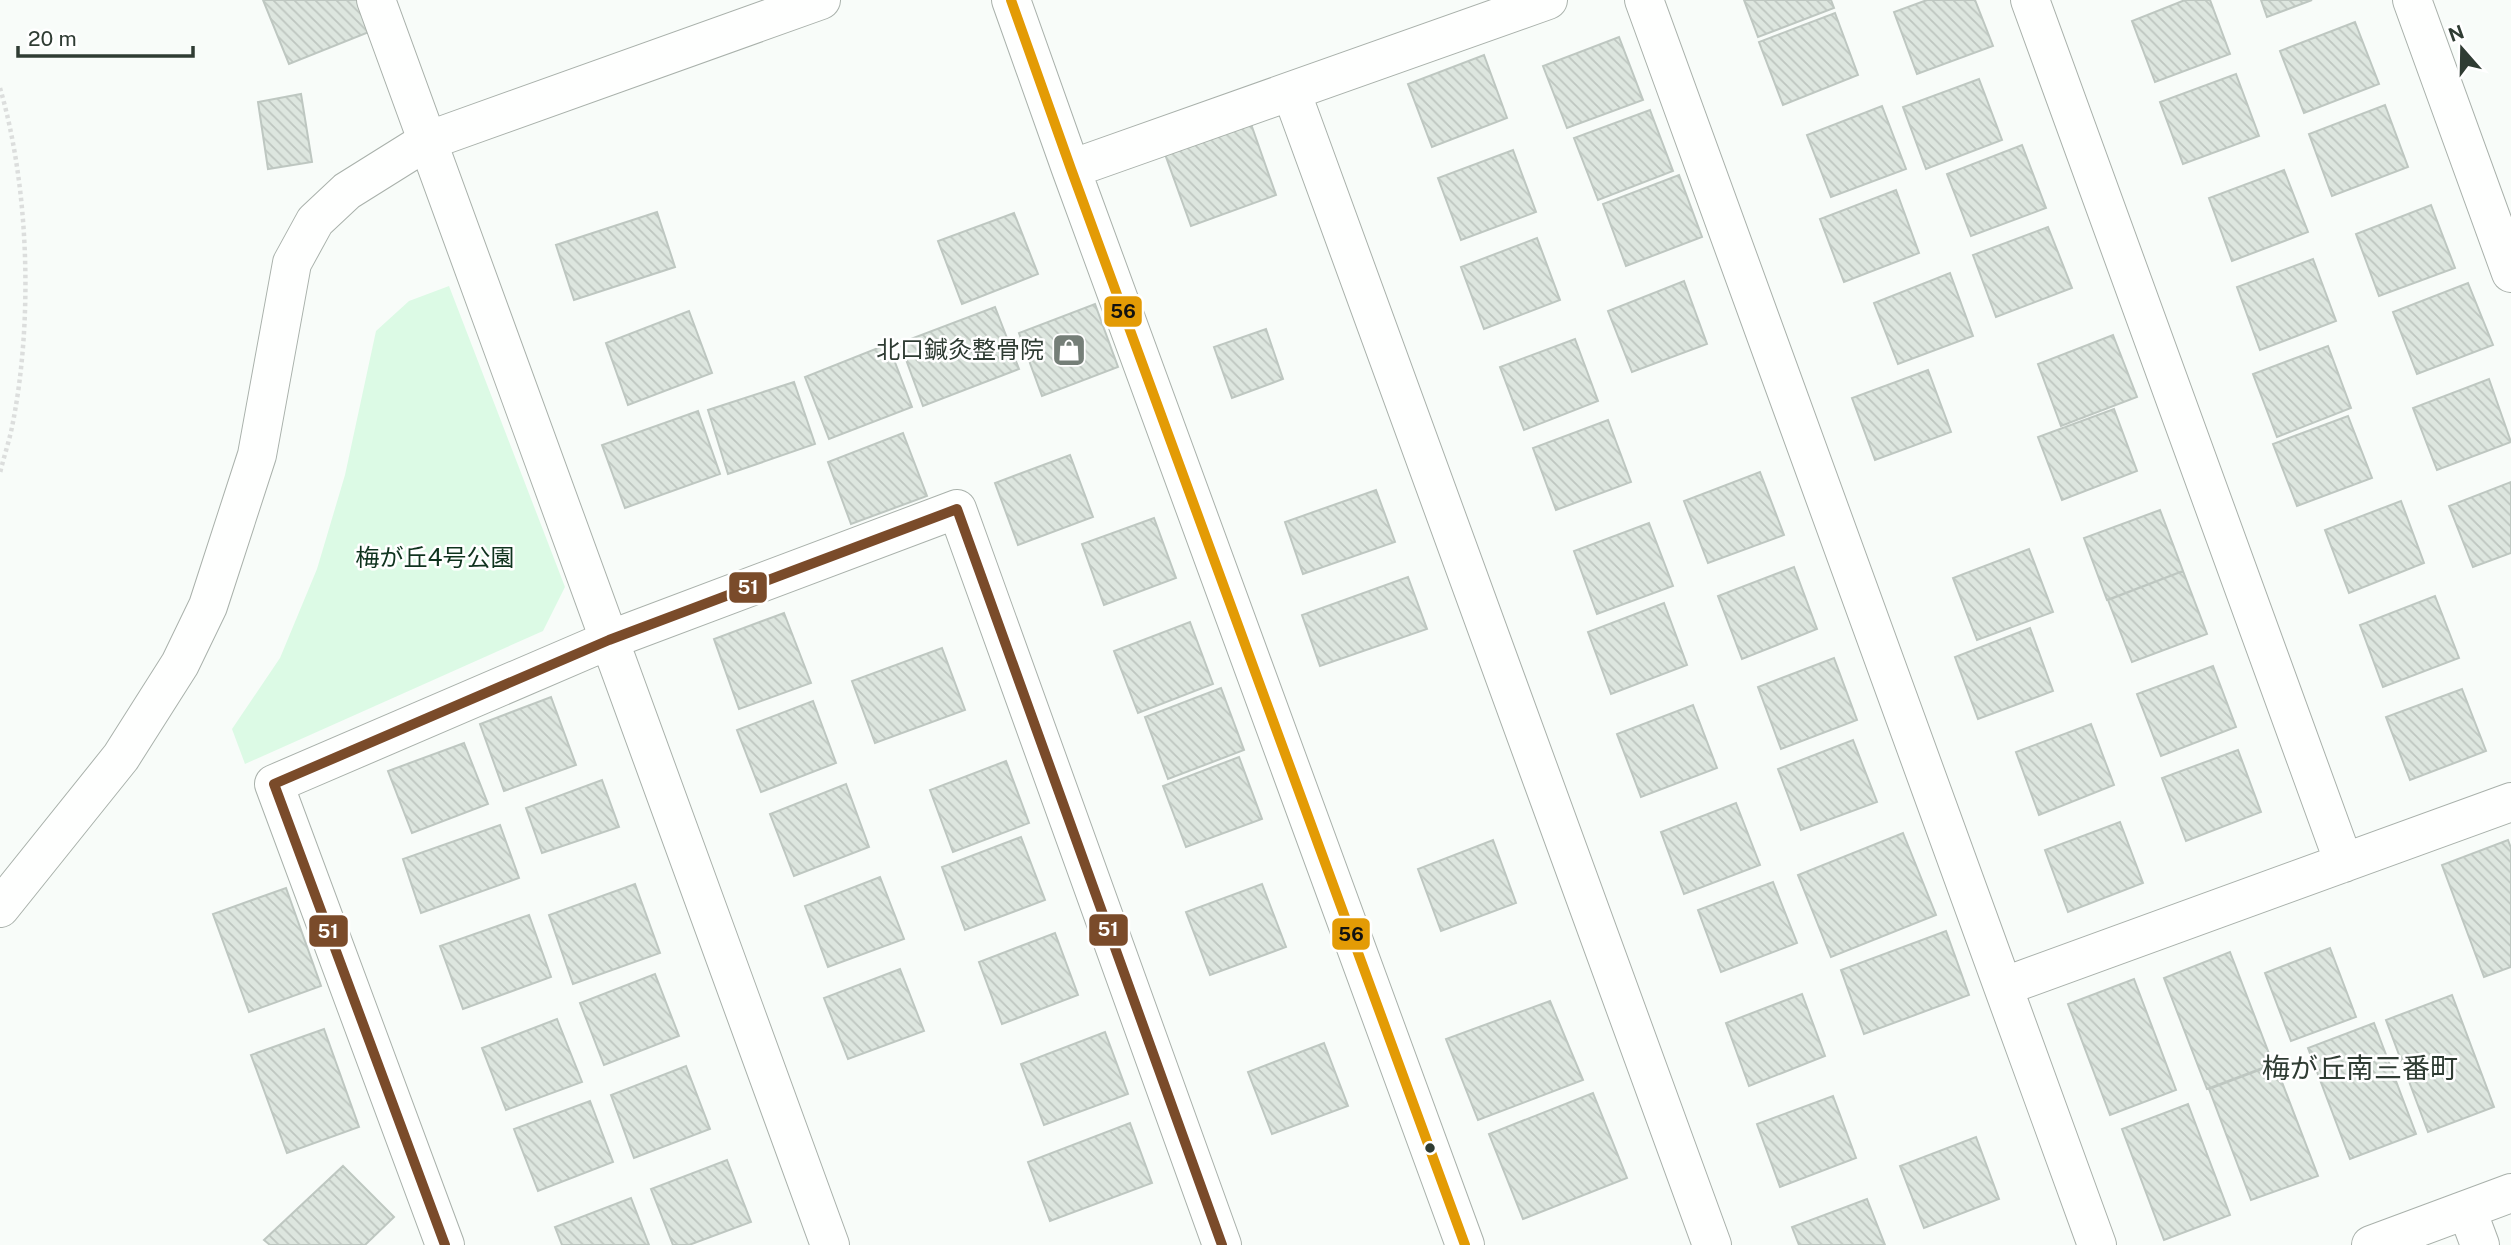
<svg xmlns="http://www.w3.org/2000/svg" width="2511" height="1245" font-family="'Public Sans','Noto Sans JP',sans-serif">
	<defs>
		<pattern id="building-back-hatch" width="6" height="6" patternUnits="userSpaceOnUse" patternTransform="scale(1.75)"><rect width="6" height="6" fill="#dde6df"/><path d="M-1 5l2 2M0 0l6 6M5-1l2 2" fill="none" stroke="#bec6c0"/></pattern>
	</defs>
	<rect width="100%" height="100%" fill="#f8fcf9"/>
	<path fill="#dcfae5" d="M449,286L565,587L543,631L245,764L232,729L280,658L317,569L345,475L376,331L409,301Z"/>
	<path fill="url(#building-back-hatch)" stroke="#bec7c1" stroke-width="2" d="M263,0H368L379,28L289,64Z
		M1744,0H1831L1834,8L1758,37Z
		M1927,0H1975L1993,46L1917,74L1894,12Z
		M2185,0H2210L2230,54L2155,82L2132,21Z
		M2261,0H2312L2267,17Z
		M1835,13L1858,75L1783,105L1759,42Z
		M2355,22L2379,84L2304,113L2280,51Z
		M1619,37L1643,100L1567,128L1543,66Z
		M1484,55L1507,118L1432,147L1408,84Z
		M2236,74L2259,136L2183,164L2160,102Z
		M1979,79L2002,140L1926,169L1903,107Z
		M301,94L312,162L268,169L258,102Z
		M2385,105L2408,167L2332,196L2309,134Z
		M1882,106L1906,169L1831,197L1807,135Z
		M1650,110L1673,171L1598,200L1574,138Z
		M1251,124L1276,195L1191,226L1165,154Z
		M2022,145L2046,208L1971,236L1947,174Z
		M1513,150L1536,212L1461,240L1438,178Z
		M2284,170L2308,232L2232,261L2209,198Z
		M1679,175L1702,237L1626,266L1603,204Z
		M1896,190L1919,253L1844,282L1820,219Z
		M2431,205L2455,268L2379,296L2356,234Z
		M657,212L675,267L574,300L556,245Z
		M1014,213L1038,274L962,304L938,241Z
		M2048,227L2072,288L1996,317L1973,255Z
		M1537,238L1560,300L1484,329L1461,267Z
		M2313,259L2336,321L2260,350L2237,287Z
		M1950,273L1973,336L1898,364L1874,303Z
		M1684,281L1707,344L1632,372L1608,311Z
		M2468,283L2493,345L2417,374L2393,312Z
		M1095,304L1118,367L1042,396L1019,333Z
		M995,307L1019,369L923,406L900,343Z
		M689,311L712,373L628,405L606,343Z
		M1266,329L1283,379L1232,398L1214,347Z
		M2113,335L2137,397L2061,426L2038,364Z
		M1575,339L1598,401L1524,430L1500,367Z
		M888,344L912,407L829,439L805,377Z
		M2328,346L2351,408L2277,437L2253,374Z
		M1928,370L1951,432L1875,460L1852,398Z
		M2489,379L2511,442L2437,470L2413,408Z
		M794,382L815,444L728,474L708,410Z
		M2114,409L2137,471L2062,500L2038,437Z
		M698,411L720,474L625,508L602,445Z
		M2348,416L2372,478L2297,506L2273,444Z
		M1608,420L1631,482L1556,510L1533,448Z
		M903,433L927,496L851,524L828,462Z
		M1070,455L1093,517L1018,545L995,483Z
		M1760,472L1784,535L1708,563L1684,501Z
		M2511,482V553L2473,567L2449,506Z
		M1376,490L1395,542L1303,574L1285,522Z
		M2401,501L2424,563L2349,593L2325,530Z
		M2160,510L2183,571L2107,600L2084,538Z
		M1154,518L1176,578L1104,605L1082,544Z
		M1649,523L1673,586L1597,614L1574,551Z
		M2029,549L2053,612L1977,640L1953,578Z
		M1794,567L1817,629L1742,659L1718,596Z
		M2183,571L2207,634L2132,662L2108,600Z
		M1408,577L1427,629L1320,666L1302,615Z
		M2435,596L2459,658L2383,687L2360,625Z
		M1664,603L1687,665L1611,694L1588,632Z
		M784,613L811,683L739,709L714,639Z
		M1190,622L1213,684L1138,713L1114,651Z
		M2030,628L2053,691L1978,719L1955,657Z
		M942,648L965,710L875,743L852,681Z
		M1834,658L1857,720L1781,749L1758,687Z
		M2213,666L2236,727L2161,756L2137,694Z
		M1221,688L1244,750L1168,779L1145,717Z
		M2462,689L2486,751L2410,780L2386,717Z
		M551,697L576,765L504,791L480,724Z
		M813,701L836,763L761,792L737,730Z
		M1693,705L1717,768L1641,797L1617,734Z
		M2091,724L2114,785L2039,815L2016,752Z
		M1853,740L1877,802L1801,830L1778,769Z
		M464,743L488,804L412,833L388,771Z
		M2238,750L2261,812L2186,841L2162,778Z
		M1239,757L1262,819L1186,847L1163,786Z
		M1006,761L1029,823L953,852L930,790Z
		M602,780L619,827L542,853L526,808Z
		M846,784L869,847L794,876L770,814Z
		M1736,803L1760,865L1684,894L1661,832Z
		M2120,822L2143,883L2068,912L2045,850Z
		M500,825L519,878L421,913L403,859Z
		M1903,833L1936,915L1831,957L1798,875Z
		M1021,837L1045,900L965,930L942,867Z
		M1493,840L1516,903L1441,931L1418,869Z
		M2508,840L2511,848V967L2484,977L2442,865Z
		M880,877L904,939L828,967L805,906Z
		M1773,882L1797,943L1721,972L1698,910Z
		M635,884L660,953L573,984L549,915Z
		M1262,884L1286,947L1210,975L1186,912Z
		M286,888L321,986L249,1012L213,914Z
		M529,915L551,977L463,1009L440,946Z
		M1946,931L1969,995L1864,1034L1841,970Z
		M1055,933L1078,995L1002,1024L979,962Z
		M2330,948L2356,1017L2291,1041L2265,973Z
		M2230,952L2273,1064L2207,1089L2164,978Z
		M900,969L924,1031L848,1059L824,998Z
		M655,974L679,1036L604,1065L580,1003Z
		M2134,979L2176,1090L2110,1115L2068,1004Z
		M1802,994L1825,1056L1749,1086L1726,1023Z
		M2452,995L2494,1107L2428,1132L2386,1020Z
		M1550,1001L1583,1080L1478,1120L1446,1039Z
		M557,1019L582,1082L506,1110L482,1048Z
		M2374,1023L2416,1134L2350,1159L2308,1048Z
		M324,1029L359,1127L287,1153L251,1055Z
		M1105,1032L1128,1094L1044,1125L1021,1064Z
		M1324,1043L1348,1106L1272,1134L1248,1072Z
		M2275,1064L2318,1176L2251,1200L2209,1089Z
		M686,1066L710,1129L634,1158L611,1095Z
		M1593,1093L1627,1178L1523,1219L1489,1134Z
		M1833,1096L1856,1158L1780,1187L1757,1124Z
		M590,1101L613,1162L538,1191L514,1129Z
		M2188,1104L2230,1215L2164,1240L2122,1129Z
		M1130,1123L1152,1183L1050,1221L1028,1162Z
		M1976,1137L1999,1199L1924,1228L1900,1166Z
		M727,1160L751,1222L689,1245H673L651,1189Z
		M343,1166L394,1217L365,1245H270L264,1240Z
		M631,1198L649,1245H562L555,1227Z
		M1867,1199L1885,1245H1799L1792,1227Z"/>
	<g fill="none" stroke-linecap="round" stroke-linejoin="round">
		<g stroke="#a9b1ab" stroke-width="40">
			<path id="minor" d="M376,0L830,1245
				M1011,0L1071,169L1465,1245
				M1644,0L2097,1245
				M2030,0L2344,863
				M2412,0L2511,273
				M1291,91L1712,1245
				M1071,169L1548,0
				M2005,986L2511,802
				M2467,1210L2480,1245
				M445,1245L274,784L609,640L957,509L1222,1245
				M2371,1245L2511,1193"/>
		</g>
		<g stroke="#a9b1ab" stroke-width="40">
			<path id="tertiary" d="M0,908L121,757L180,664L208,606L257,455L292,263L315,221L347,191L427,141L821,0"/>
		</g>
		<path stroke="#dcdedd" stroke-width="4.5" stroke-dasharray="3.5 3.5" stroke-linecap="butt" d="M0,88C29,187 33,319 13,422C10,439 4,456 0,473"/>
		<use href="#minor" stroke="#fefffe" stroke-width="38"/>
		<use href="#tertiary" stroke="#fefffe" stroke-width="38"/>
		<g stroke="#fff" stroke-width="16">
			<path id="bus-1" d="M1011,0L1071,169L1465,1245"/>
		</g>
		<g stroke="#fff" stroke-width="16">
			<path id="bus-2" d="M445,1245L274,784L609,640L957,509L1222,1245"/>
		</g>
		<use href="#bus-1" stroke="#e39b05" stroke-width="10"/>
		<use href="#bus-2" stroke="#7a4b2a" stroke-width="10"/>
	</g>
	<defs>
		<g id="shop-square" transform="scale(1.75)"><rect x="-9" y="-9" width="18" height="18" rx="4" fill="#757f78" stroke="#fff"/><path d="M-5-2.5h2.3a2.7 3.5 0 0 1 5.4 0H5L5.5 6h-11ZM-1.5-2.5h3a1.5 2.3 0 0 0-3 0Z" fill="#fff"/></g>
	</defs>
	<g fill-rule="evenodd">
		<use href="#shop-square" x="1069" y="350"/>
	</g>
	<circle fill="#2f3c33" stroke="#fff" stroke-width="2.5" cx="1430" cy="1148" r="6"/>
	<g text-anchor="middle" stroke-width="5" stroke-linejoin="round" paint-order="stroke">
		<g font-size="24" fill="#2f3c33" stroke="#fff" text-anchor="end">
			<text x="1044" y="358">北口鍼灸整骨院</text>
		</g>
		<g font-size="24" fill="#0f331e" stroke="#fff">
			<text x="435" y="566">梅が丘4号公園</text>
		</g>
		<g font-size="28" fill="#2f3c33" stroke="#fff">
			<text x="2360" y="1078">梅が丘南三番町</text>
		</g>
	</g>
	<g stroke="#fff" stroke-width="2.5">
		<rect x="1103" y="295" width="40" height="33" rx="7" fill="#e39b05"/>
		<rect x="728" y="571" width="40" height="33" rx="7" fill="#7a4b2a"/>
		<rect x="1088" y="913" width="41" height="34" rx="7" fill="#7a4b2a"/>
		<rect x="308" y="914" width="41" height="34" rx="7" fill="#7a4b2a"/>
		<rect x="1331" y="917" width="40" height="34" rx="7" fill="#e39b05"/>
	</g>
	<g font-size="19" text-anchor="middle" font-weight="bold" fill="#fff">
		<text x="748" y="594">51</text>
		<text x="1108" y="936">51</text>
		<text x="328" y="938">51</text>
	</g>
	<g font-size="19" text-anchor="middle" font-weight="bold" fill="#111">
		<text x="1123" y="318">56</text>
		<text x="1351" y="941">56</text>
	</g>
	<g transform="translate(2462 49) rotate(340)" stroke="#ffffff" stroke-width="5" paint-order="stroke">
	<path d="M0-5L12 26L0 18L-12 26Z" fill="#2f3c33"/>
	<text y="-10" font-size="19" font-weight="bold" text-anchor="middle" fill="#2f3c33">N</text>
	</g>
	<path d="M18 46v10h175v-10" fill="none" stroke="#2f3c33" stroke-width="3.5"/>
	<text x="28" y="46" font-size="21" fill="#2f3c33" stroke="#ffffff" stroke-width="5" paint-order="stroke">20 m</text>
</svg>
